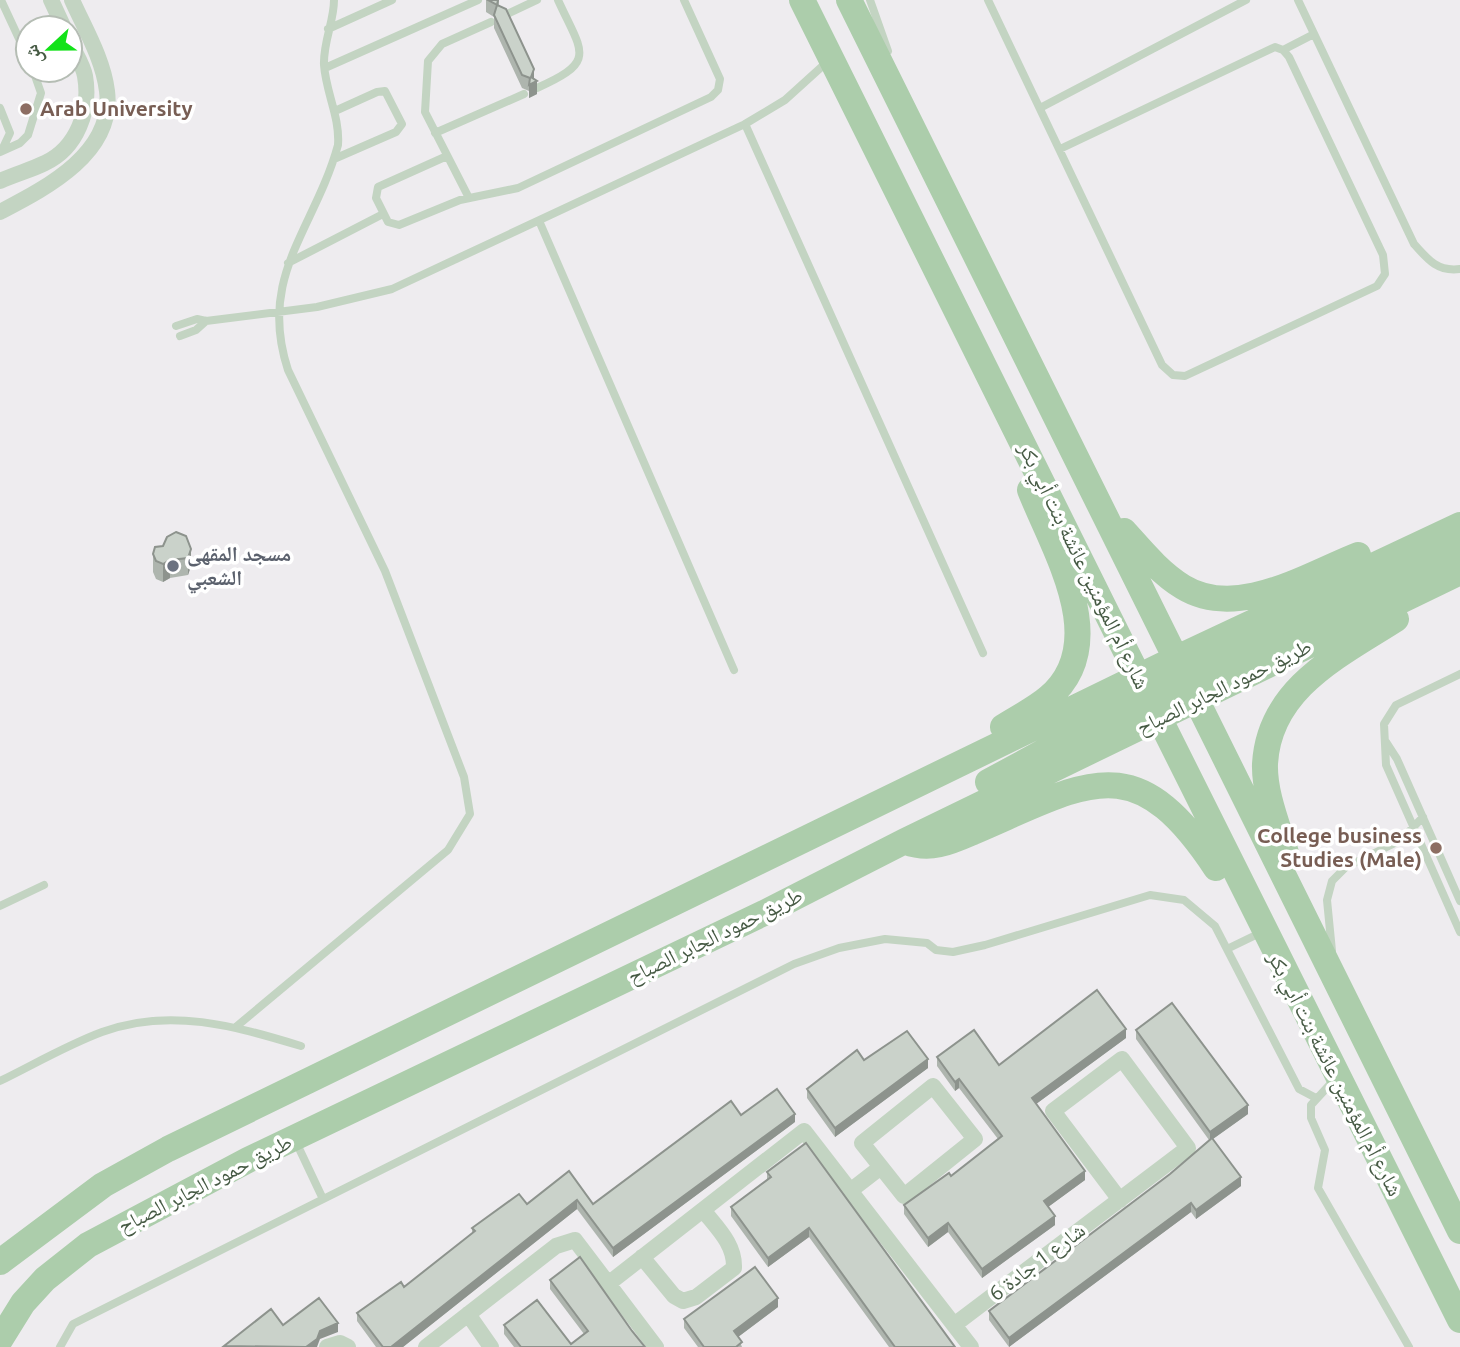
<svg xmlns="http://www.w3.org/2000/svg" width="1460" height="1347" font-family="Ubuntu,'Noto Naskh Arabic',sans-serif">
	<rect width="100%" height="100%" fill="#eeecef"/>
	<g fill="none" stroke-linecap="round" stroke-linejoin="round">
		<path stroke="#c3d4c2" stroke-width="8" d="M1,0L28,58
			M870,0L888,51
			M988,0L1162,365L1173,375L1185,376L1377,286L1385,274L1383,255L1289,57L1283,50
			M1298,0L1414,244C1428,260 1438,272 1460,269
			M503,16L537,0
			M328,29L392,0
			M325,68L478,0
			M537,88C598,61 582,53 558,0
			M0,108L10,133L2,150
			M1040,108L1246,0
			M745,124L983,653
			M435,133L524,94
			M1060,149L1275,47L1283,50L1314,34
			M0,152L20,143L28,135L41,93L33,70
			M447,156L378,187L376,198L388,222L399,225L460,200L518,188L711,97L718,90L720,79L684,0
			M334,159L396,132L402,124L385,91L377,92L335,111
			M469,198L425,112L428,61L442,44L491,22
			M540,223L734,670
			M288,263L383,214
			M176,326L197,319L206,321L317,307L392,289L745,124L785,100L827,62
			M180,336L196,330L206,321
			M1460,674L1396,705L1384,724L1386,765L1460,932
			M1386,742L1397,759L1460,901
			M0,906L44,885
			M1227,949L1260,933
			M1332,951L1327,900L1332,881L1346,867L1401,840L1423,817
			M237,1026L448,850L470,814L464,777L385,571L288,370C257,276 315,229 338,145C340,117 326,93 324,65C323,42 334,22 334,0
			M1334,1080L1311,1105V1118L1325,1150L1318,1188L1409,1347
			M0,1081C33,1065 67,1045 102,1032C169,1007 235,1026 301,1046
			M296,1142L323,1199
			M60,1347L73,1324L794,964L839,948L885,939L927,943L936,950L953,952L985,945L1150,895L1184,900L1215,926L1299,1089L1316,1098"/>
		<path stroke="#c3d4c2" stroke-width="16" d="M51,0L64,28
			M0,181C15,174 31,170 45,163C77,148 91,110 85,76C83,65 75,53 70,42
			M0,212C46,188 115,153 107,91C103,59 85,29 72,0
			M933,1086L975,1139L904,1196L862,1143Z
			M850,1191L881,1167
			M642,1257L674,1296L683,1301L696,1297L734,1268C735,1244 717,1228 703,1210
			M608,1284L804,1131L971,1347
			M468,1314L491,1347
			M954,1325L1188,1148L1122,1059L1053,1111L1120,1200
			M327,1347L340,1343L348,1347
			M426,1347L556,1246L575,1240L656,1347"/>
		<path stroke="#accdab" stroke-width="26" d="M802,0C1023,439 1237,882 1460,1320
			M849,0L1460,1231
			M1124,531C1142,551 1160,573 1183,587C1237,620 1307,575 1358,555
			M1174,691L1188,680L1460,549
			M1003,727C1017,718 1035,709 1048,698C1113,644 1054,551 1030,490
			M988,782L1163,687
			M906,842C931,851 950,842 973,832C1088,783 1134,744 1216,868
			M1286,853C1278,826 1264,793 1265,764C1269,688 1340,655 1396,619
			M0,1262L103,1185L168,1149L1177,658L1460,525
			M0,1340L23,1303L45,1279L88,1245L248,1160L764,913L905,841L1460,572"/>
	</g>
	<path fill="#aeb5ae" d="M486,0H499V6L534,79L537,94L529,98V91L522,88L494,28V17L486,12Z
		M176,532L191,566L188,575L170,578L163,582L156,579L153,572V554L163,546Z
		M1136,1030L1248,1114L1213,1139L1241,1186L1196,1219L1191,1212L1009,1347L989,1320V1311L1170,1174L1209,1140L1136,1039Z
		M1126,1038L1036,1104L1085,1180L1048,1207L1055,1225L982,1278L948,1232L928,1247L904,1214V1205L951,1176L998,1139L959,1088L955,1091L937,1066V1057L999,1065Z
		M864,1060L928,1068L835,1137L807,1098V1089Z
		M795,1122L613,1257L577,1209L403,1347H376L357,1321V1313L404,1287L472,1233V1228L527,1204L569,1171L593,1204Z
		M767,1172L955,1347H889L809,1237L768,1267L731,1216V1207L767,1180Z
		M550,1280L632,1331L645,1347H514L504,1334V1325L571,1344L584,1334L550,1289Z
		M778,1307L738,1337L742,1347H698L684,1328V1319Z"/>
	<path fill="#8d938d" d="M534,69V83L537,81V94L529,98V85Z
		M191,549V566L188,575V558Z
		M170,560V578L163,582V564Z
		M1126,1029V1038L1032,1107V1098Z
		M928,1059V1068L835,1137V1128Z
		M959,1079V1088L955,1091V1082Z
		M1248,1105V1114L1210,1141V1132Z
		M795,1114V1122L613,1257V1248Z
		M1085,1171V1180L1044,1210V1201Z
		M1241,1177V1186L1196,1219V1210Z
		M577,1200V1209L403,1347H391Z
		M1191,1203V1212L1009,1347V1338Z
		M1055,1216V1225L982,1278V1269Z
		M948,1223V1232L928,1247V1238Z
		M809,1228V1237L768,1267V1258Z
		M778,1298V1307L734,1340V1331Z
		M338,1323V1332L320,1339L317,1347H306L320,1331Z"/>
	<path fill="#cad2ca" stroke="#8d938d" stroke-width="2" d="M488,0H498L497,5L506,9L534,69L531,77L537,81L529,85L530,78L522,75L494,15L497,5Z
		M176,532L186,536L191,549L188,558L170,560L163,564L156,561L153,554L155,547L163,546L167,537Z
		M1097,990L1126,1029L1032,1098L1085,1171L1044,1201L1055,1216L982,1269L948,1223L928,1238L904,1205L949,1173L951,1176L1002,1136L959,1079L955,1082L937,1057L974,1030L999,1065Z
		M1172,1003L1248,1105L1210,1132L1136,1030Z
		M907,1031L928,1059L835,1128L807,1089L857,1050L864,1060Z
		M777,1089L795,1114L613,1248L577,1200L391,1347H383L357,1313L401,1282L404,1287L475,1231L472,1228L519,1194L527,1204L569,1171L593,1204L731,1101L741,1115Z
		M1212,1138L1241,1177L1196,1210L1191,1203L1009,1338L989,1311L1170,1174Z
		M806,1143L955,1347H895L809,1228L768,1258L731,1207L771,1177L767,1172Z
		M580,1257L632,1331L645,1347H521L504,1325L537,1300L571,1344L588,1331L550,1280Z
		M755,1267L778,1298L734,1331L742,1342L736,1347H704L684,1319Z
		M319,1298L338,1323L320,1331L317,1339L306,1347L224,1346L271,1309L283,1325Z"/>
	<g fill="#8d6e63" stroke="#fff" stroke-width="2.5">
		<circle cx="26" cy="109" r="7"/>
		<circle cx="1436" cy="848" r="7"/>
	</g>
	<circle fill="#6b7280" stroke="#fff" stroke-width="2.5" cx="173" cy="566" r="7"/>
	<g text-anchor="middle" stroke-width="7" stroke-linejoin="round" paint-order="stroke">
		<g font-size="21" font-weight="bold" fill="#785e54" stroke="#fff" text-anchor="start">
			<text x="40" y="116">Arab University</text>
			<text x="1422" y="843" text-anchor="end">College business<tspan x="1422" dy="24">Studies (Male)</tspan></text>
		</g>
		<g font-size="21" font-weight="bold" fill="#5b616d" stroke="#fff" text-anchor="start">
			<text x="187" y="561">مسجد المقهى<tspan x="187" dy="24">الشعبي</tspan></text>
		</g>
		<g font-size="21" fill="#465a44" stroke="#fff">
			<text transform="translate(1084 566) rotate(64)" y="7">شارع أم المؤمنين عائشة بنت أبي بكر</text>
			<text transform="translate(1224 687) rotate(-26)" y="7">طريق حمود الجابر الصباح</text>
			<text transform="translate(715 936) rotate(-26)" y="7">طريق حمود الجابر الصباح</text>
			<text transform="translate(1335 1074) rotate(63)" y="7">شارع أم المؤمنين عائشة بنت أبي بكر</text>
			<text transform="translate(205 1184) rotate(-27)" y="7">طريق حمود الجابر الصباح</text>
			<text transform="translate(1037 1262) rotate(-37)" y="7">شارع 1 جادة 6</text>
		</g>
	</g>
	<g transform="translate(49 49) rotate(248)"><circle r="33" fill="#ffffff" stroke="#b5bdb4" stroke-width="2"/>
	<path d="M0-5L12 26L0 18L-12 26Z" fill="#13e219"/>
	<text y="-10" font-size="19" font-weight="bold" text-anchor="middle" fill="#465a44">ش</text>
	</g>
</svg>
